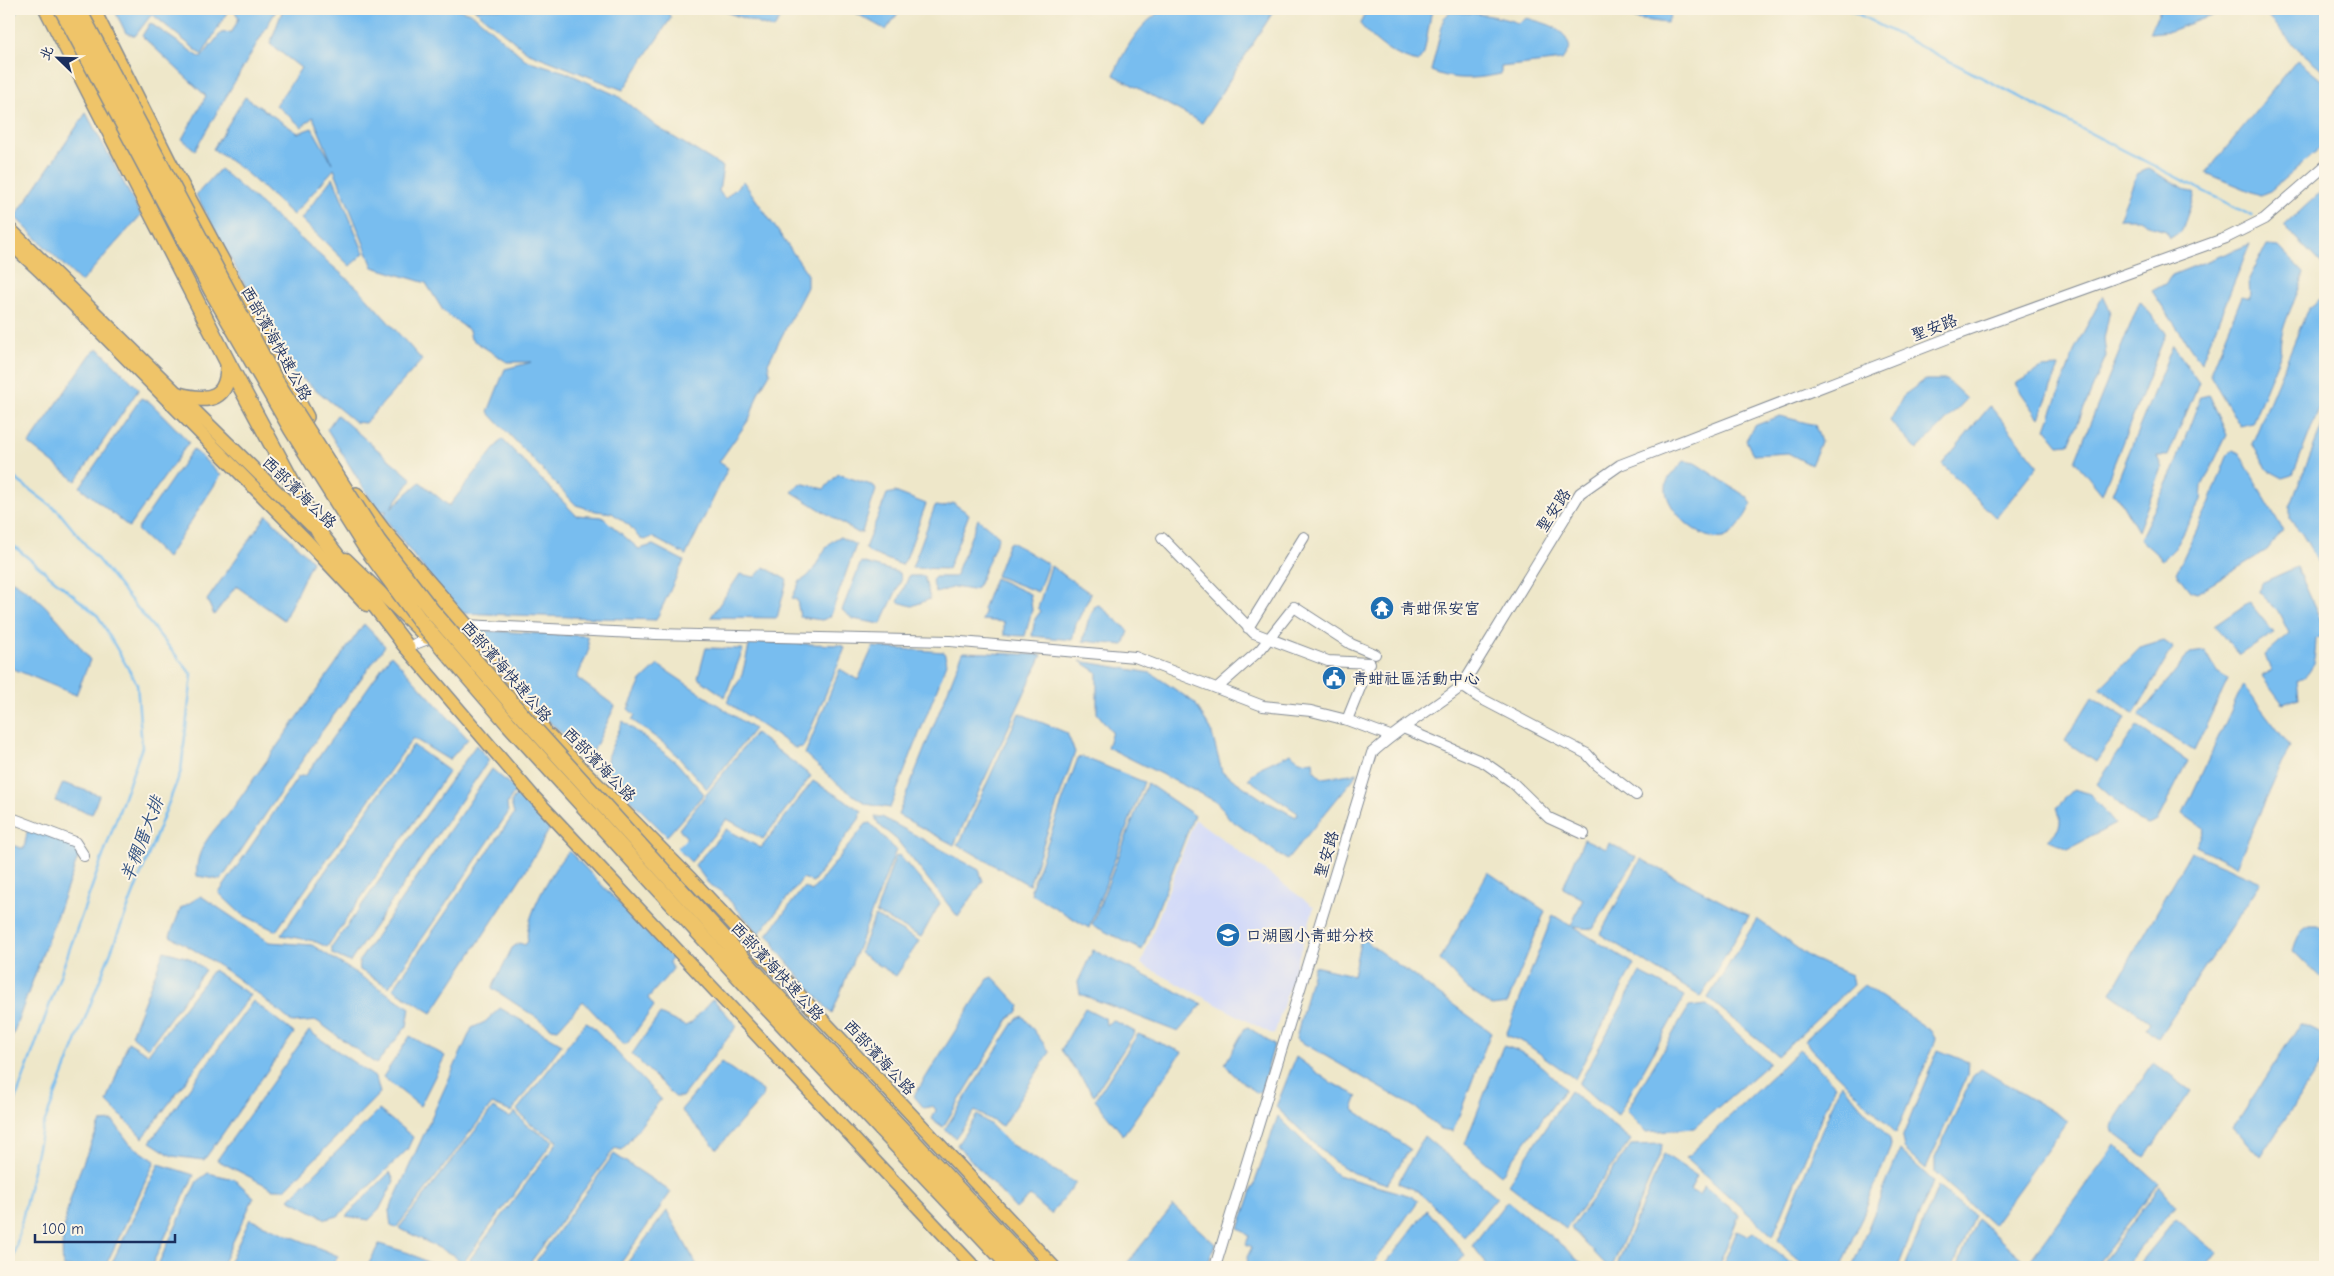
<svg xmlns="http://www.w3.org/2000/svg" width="2334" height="1276" font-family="'Comic Neue','LXGW WenKai TC',sans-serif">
	<rect width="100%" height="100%" fill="#fcf5e5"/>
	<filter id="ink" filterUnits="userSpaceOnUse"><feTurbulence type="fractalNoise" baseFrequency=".02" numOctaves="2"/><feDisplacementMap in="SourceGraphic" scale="10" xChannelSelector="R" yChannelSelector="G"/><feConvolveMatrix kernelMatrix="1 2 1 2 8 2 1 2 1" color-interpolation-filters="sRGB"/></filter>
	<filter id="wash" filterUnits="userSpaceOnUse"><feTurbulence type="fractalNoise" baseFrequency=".0096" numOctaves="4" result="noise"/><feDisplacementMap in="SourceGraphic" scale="20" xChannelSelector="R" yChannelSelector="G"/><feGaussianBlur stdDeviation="1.12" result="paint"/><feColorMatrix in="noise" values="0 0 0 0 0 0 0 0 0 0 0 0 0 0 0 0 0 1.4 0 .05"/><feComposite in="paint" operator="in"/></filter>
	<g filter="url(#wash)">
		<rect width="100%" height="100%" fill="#eee7c9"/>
		<path fill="#d1d9f9" d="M1195,819L1314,907L1274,1035L1141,964Z"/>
		<path fill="#78bdef" stroke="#4a76a6" d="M114,9H229L202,55L152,14L135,36L126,33Z
			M233,9H277L195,150L182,139L206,96L142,36L150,23L201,58L221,33L232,32L239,18Z
			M283,9H379L378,12L406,9H458L473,14L526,60L565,72L618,96L657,127L723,167L719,191L725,199L743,181L807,273V287L768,363L770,373L758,393L750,418L719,462L728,468L686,555L652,537L645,540L640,539L630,526L612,513L596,511L576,505L488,412L505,369L532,362H507L471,339L469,330L444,312L426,283L373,267L334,169L293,215L243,170L213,149L245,97L298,133L312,128L332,163L313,117L302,127L276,105L301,68L270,44Z
			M474,9H666L671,18L623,90L527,52Z
			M724,9H785L774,29L726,12Z
			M857,9H901L886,30L854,12Z
			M1160,9H1275L1202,123L1114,75C1121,57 1132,37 1146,23C1151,18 1156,16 1160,9Z
			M1367,9H1432L1424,54L1418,62C1394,57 1376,43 1360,24Z
			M1619,9H1674L1667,23L1636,19Z
			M2160,9H2230L2170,31L2150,33Z
			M2272,9H2325V72L2296,47L2264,13Z
			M1450,12C1474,13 1495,15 1518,23L1527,18C1548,25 1563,25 1570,48L1562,60L1501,67V74C1476,79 1454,81 1431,71L1444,18Z
			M2297,60L2325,83V144L2270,191L2260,195L2206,173Z
			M86,113L141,215L81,282L15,217Z
			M220,169L359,289L422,360L365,423L355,422L303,379L294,375L196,195Z
			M2148,169L2195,194L2181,232L2170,238L2166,231L2152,227L2140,219H2119L2137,174Z
			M333,177L364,253L350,266L301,219Z
			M2325,188V268L2284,226Z
			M2250,244L2201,363L2152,291L2165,284L2172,275Z
			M2266,246L2279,247L2304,273C2299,296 2276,332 2281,353L2252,423L2240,426L2210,375L2242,296L2250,298L2249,279Z
			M2325,295V393L2293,475L2283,478L2268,470L2252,444L2308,309Z
			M2103,296L2110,310L2104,339L2106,356L2069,444L2059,445L2046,429L2076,346Z
			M2140,301L2166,333L2102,494L2075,461Z
			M2173,345L2199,383L2168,456H2157L2162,468L2138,531L2119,498L2112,494Z
			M98,348L139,389L76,481L29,444L91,354Z
			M2059,367L2039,418L2015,384L2042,368Z
			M1925,380H1947L1967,399L1917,450L1890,421L1904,395Z
			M2209,394L2227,435L2202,486L2201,500L2175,548L2163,560L2140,539L2173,470L2201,396Z
			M141,398L151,403L189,442L129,527L80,487Z
			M1990,406L2038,465L1996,518L1942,464Z
			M337,415L412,479L391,508L420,482L449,506L502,439L576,515L602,517L639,549L653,545L684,561L656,620L458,613L383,516L387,511H378L327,429Z
			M1780,416L1815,425L1821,442L1811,465L1788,453L1753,455L1746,440L1754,426Z
			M2325,418V573L2302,534L2290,519V506Z
			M193,449L221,475L167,558L137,530Z
			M2233,450L2239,453L2283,530L2267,550L2197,593L2190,591L2176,573L2209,504L2228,454Z
			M1684,461L1695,463L1747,497L1752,504C1745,515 1739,531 1726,537C1704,547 1658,505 1667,482C1670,474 1679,467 1684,461Z
			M838,474L874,486L876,490L862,532L858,533L792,492L800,483L824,489Z
			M895,492L926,504L906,559L902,565L870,553L865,548L887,494Z
			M953,503L969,514L948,569L912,568L935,506L943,507Z
			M267,515L312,561L284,620L236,586L214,615L207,600Z
			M978,519L999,536L977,588L972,590L954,587L936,593L932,580L935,577H955Z
			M840,537L856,545L830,617L822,620L800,617L797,600L792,598L800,581C819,574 820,543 840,537Z
			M1011,542L1048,564L1038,592L996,576L1008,544Z
			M861,562L900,573L901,581L881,624L853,619L842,610Z
			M1051,566L1091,594L1076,624L1072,640L1032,636L1035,619L1041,611L1038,608Z
			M764,567L787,580L777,618L711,617L740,574L755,577Z
			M2297,567L2325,630V635L2316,639C2315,657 2315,674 2297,681L2299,698L2283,704L2262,676L2271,671L2265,655L2289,633L2278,611L2259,592L2261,583Z
			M909,576H924L930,599L912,606L898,602Z
			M995,578L1030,594L1032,610L1025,636L1004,635V622L982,620L985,613L983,609Z
			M9,579C43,597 67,629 90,660L76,695L9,667Z
			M2249,602L2274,633L2240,655L2214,626Z
			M1099,605L1129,631L1124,645L1083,641L1088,621L1095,606Z
			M364,624L385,646L322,731L221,880L197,876C194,852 212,831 228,815Z
			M471,630L587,636L589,649L577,678L615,706L590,758L544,717L506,675Z
			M2163,641L2173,648L2134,714L2100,688L2140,648Z
			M750,642L841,645L845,648L803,747L795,748L727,702L742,675Z
			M873,647L944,652L947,663L890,808L866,804L839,785L805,754L840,669L858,680Z
			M706,648L743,649L725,697L698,678Z
			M2205,651L2217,672L2228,679L2194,751L2139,716L2190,653Z
			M963,652L1042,655L954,845L898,815Z
			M391,655L468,739L449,760L413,738L276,931L241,914L219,893L298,777L306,775Z
			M1080,661L1151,673L1195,703L1211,730L1222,772L1262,799L1296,817L1298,813L1248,779L1259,768L1291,753C1297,760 1304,763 1313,761L1314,770L1322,778L1358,773L1287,860L1230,819L1217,802L1107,747L1112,732L1097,713V672Z
			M658,665L754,729L707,789L670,748L632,720L635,715L628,709L641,681Z
			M2243,685L2290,746L2236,866L2196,846L2204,829L2183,814Z
			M2092,697L2126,718L2096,762L2065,741Z
			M1019,713L1067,733L1075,752L1029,885L957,844L961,840Z
			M623,721L676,762L704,794L667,836L605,774L608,755Z
			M2137,726L2188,761L2157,821L2148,825L2138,821L2097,784Z
			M755,733L811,776L763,839L727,819L691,862L677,848L687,838L679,829Z
			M413,745L449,771L327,947L314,941L281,935Z
			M476,745L489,760L350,962L332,954V947Z
			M1083,757L1144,782L1089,928L1032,894L1031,889L1078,758Z
			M492,769L516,790L507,804L508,813L389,987L360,970L359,961Z
			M813,781L862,811L859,819L813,882L803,878L759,934L723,893L708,883L695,865L726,829L761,848Z
			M63,783L99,795L92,814L55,801Z
			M1147,783L1194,815L1142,950L1092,925Z
			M2074,789L2090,794L2115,824L2068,849L2048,839C2062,828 2062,823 2057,807Z
			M517,793L550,828L526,870L432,1013L393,989L514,814L511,803Z
			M875,817H882L979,870L983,881L958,917L897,840L879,825Z
			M870,823L896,850L832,1014L776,949L773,940L767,935L804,887L812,891L866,824Z
			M28,827L73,844L79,855L9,1045V844L24,849Z
			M1584,839L1606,849L1609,843L1636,857L1593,929L1573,927L1634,964L1575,1079L1525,1043L1506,1035L1553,915L1571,926L1583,899L1563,888Z
			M569,851L672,958L669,963L673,969L648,998L654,1006L627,1044H623L583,1001L558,1029L552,1028L492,988L512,948L519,943L525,945L528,941C522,922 555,864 569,851Z
			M2191,852L2261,882L2158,1038L2146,1028L2150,1022L2111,993Z
			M899,855L940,903L921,937L876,913L895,857Z
			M1641,859L1749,916L1701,997L1600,934Z
			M1488,872L1545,911L1507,1004L1492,1006L1466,988L1440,960Z
			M201,896L269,942L312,945L410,1008L407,1026L376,1064L317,1021L293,1023C253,989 216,961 170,936L181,908Z
			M875,916L919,941L896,976L860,953Z
			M1757,919L1812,959L1851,975L1853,985L1778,1056L1708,998Z
			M2310,926H2317L2325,930V982L2293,951C2296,941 2299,930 2310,926Z
			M1361,938L1491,1032L1453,1131L1440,1129L1416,1108L1296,1039L1314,966L1353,975Z
			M1093,950L1202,1004L1178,1032L1080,994L1078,982Z
			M164,951L189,958L205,970L148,1048L131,1035Z
			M213,970L250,995L143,1138L107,1102L128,1042L148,1054Z
			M1640,973L1685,996L1618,1115L1598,1101L1579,1084Z
			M993,977L1020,1006L1018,1012L1011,1016L943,1127L932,1119L936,1110L933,1106L924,1108L914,1096L988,979Z
			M1864,985L1931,1031L1936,1040L1896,1133L1811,1049L1805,1040Z
			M713,999L737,1026L682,1097H675L632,1054L660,1014L685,1026L691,1023Z
			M253,1001L294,1033L204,1160L172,1156L150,1142Z
			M1707,1005L1769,1063L1694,1128L1646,1132L1627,1110L1689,1007Z
			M500,1008L562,1044L511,1112L492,1104L396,1228L391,1226L389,1211L472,1028L485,1022Z
			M1085,1008L1105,1018L1106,1025L1113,1020L1135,1032L1094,1095L1061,1050Z
			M1023,1016L1050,1052L1002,1126L975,1111L955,1138L945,1129L1017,1018Z
			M586,1022L590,1024L661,1099L622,1150L615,1148L527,1267H467L465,1266L558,1141L529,1123L517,1110Z
			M2300,1024L2325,1036V1058L2260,1157L2233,1128Z
			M1248,1027L1274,1045L1261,1091L1256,1093L1232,1073L1225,1064L1245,1028Z
			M309,1031L376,1078L380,1093L285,1189H273L217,1160Z
			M1138,1034L1182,1052L1123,1135L1095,1100Z
			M410,1036L445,1056L420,1106L383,1077Z
			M1503,1046C1530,1052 1546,1070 1565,1089L1501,1175L1465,1144Z
			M1800,1049L1835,1085L1773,1236L1686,1158Z
			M1938,1050L1968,1062L1967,1076L1926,1169L1904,1149L1902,1138Z
			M1296,1057L1330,1082L1358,1096L1353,1109L1410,1149L1387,1184L1353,1173L1332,1160L1276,1107Z
			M721,1062L763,1091L762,1098L717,1149L681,1110Z
			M2153,1063L2191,1091L2145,1157L2112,1132L2111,1127Z
			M1981,1069L2068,1121L1993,1225L1935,1173V1158L1973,1076Z
			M1841,1083L1890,1139L1891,1145L1842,1267H1807L1788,1251L1778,1240Z
			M1570,1091L1631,1140L1566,1229L1508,1184Z
			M493,1108L510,1118L515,1112L526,1125L553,1141L463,1263L453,1255L399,1228Z
			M379,1110L413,1137L407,1150L338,1216L326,1219L289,1199Z
			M977,1115L991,1125L1010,1144L1076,1183L1051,1214L1030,1196L1016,1209L957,1145Z
			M1278,1116L1337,1175L1411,1196L1418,1201L1371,1267L1248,1266L1247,1257L1252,1247L1246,1244L1249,1236L1239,1228Z
			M113,1121L130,1144L155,1161L105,1267H63C58,1216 80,1168 101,1122Z
			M1424,1136L1497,1197L1464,1237L1418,1191L1398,1183Z
			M1662,1144L1661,1152L1612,1267H1608L1571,1228L1631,1145Z
			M2115,1145L2159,1184L2095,1267H2039L2031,1259Z
			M1900,1150L1933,1181L1898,1267H1852Z
			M614,1154L671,1192L618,1267H532Z
			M1664,1154L1697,1176L1690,1190L1699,1195L1704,1186L1739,1215L1718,1267H1616Z
			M159,1164L194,1175L151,1267H110Z
			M390,1172L394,1181L379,1210L369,1220L346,1216Z
			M208,1173L234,1179L254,1197L221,1267H157L197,1181Z
			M1938,1186L1974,1215L1953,1267H1905Z
			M2160,1187L2176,1206L2124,1267H2099Z
			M1507,1201L1564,1247L1585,1267H1489L1472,1246Z
			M1173,1206L1215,1244L1207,1267H1124Z
			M1427,1210L1465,1255L1455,1267H1383Z
			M667,1211L698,1267H624Z
			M250,1219L338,1256L332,1267H227Z
			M1977,1219L2031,1267H1957Z
			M2176,1219L2217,1253L2206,1267H2137Z
			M1737,1231L1747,1236L1753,1232L1795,1267H1722Z
			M379,1244L409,1253L437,1267H367Z"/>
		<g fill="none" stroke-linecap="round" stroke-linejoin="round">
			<path stroke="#78bdef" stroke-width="2.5" d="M1848,9L2252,216
				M9,24L18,9
				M9,474L58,511L192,675L181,771L42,1129L13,1261L14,1267
				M9,542L98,616L137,684L142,747L9,1118"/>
		</g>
	</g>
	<g filter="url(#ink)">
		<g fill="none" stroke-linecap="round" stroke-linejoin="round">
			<g stroke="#848b94" stroke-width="12">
				<path id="minor" d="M1162,538L1254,633L1328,661L1370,663L1347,720
					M1248,628L1304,537
					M407,647L465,625L656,634L950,641L1135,657L1263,706L1311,711L1347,720L1390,736
					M1462,686L1478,697L1587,754L1596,764L1636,795
					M1217,688L1260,650L1294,607L1351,644L1375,654
					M1403,728L1485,763L1512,782L1549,818L1584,834
					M9,817L75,842L84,856
					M1215,1267L1372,753C1399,728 1432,709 1462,686L1580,493L1620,465L1951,337L2226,238L2264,219L2325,166"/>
			</g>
			<g stroke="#848b94" stroke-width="15">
				<path id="major" d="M9,228L312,526
					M9,242L40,271L307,541L367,605
					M346,559L427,638
					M465,625L544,729
					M401,642L532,795L974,1267
					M550,736L691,879L1054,1267"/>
			</g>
			<g stroke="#848b94" stroke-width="18">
				<path id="highway" d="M47,9L228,363L320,534L407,647
					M92,9L169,163L306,417
					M179,395C210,403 229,399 228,363
					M356,495L383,531L465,625
					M773,992L1031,1267
					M762,1002L1011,1267"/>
			</g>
			<use href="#minor" stroke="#fff" stroke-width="10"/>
			<use href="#major" stroke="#efc469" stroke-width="12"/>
			<use href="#highway" stroke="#efc469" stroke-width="15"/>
			<g stroke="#848b94" stroke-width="18" stroke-linecap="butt">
				<path id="highway-bridge" d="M62,9L212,291L292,430L365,546L421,622L508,723L762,1002
					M78,9L275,380L378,541L432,611L520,713L773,992"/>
			</g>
			<use href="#highway-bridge" stroke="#efc469" stroke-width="15"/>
		</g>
	</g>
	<defs>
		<g id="temple-disc" transform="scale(1.25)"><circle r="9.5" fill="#1f6fb2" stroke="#fcf5e5"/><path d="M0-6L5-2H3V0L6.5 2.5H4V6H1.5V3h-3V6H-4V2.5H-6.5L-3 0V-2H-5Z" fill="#fff"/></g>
		<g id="civic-disc" transform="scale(1.25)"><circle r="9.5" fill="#1f6fb2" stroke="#fcf5e5"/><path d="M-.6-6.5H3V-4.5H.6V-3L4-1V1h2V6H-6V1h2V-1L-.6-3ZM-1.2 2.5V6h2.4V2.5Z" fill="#fff"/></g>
		<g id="school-disc" transform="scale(1.25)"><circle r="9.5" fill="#1f6fb2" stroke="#fcf5e5"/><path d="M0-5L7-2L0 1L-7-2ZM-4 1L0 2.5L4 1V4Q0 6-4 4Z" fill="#fff"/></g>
	</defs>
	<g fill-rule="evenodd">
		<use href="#temple-disc" x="1382" y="608"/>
		<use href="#civic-disc" x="1334" y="678"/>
		<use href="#school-disc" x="1228" y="935"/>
	</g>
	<g text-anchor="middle" stroke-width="4" stroke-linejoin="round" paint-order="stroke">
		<g font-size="16" fill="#1b2f5e" stroke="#fcf5e5">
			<text transform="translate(1934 327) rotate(-21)" y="6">聖安路</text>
			<text transform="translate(277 343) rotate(61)" y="6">西部濱海快速公路</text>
			<text transform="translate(300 492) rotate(44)" y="6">西部濱海公路</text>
			<text transform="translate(1553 510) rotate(-57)" y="6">聖安路</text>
			<text transform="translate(507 671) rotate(49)" y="6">西部濱海快速公路</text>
			<text transform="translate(600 764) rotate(46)" y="6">西部濱海公路</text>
			<text transform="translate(1326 854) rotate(-73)" y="6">聖安路</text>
			<text transform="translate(778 971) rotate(47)" y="6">西部濱海快速公路</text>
			<text transform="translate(880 1057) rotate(47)" y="6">西部濱海公路</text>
		</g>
		<g font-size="16" fill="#1b2f5e" stroke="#fcf5e5" text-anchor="start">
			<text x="1400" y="614">青蚶保安宮</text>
			<text x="1352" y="684">青蚶社區活動中心</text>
			<text x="1246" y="941">口湖國小青蚶分校</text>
		</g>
		<g font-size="18" font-style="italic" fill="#325282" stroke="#fcf5e5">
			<text transform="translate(142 839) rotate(-69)" y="6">羊稠厝大排</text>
		</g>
	</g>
	<rect width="2334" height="1276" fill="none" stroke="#fcf5e5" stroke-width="30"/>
	<g transform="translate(58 58) rotate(293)" stroke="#fcf5e5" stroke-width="4" paint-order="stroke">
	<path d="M0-4L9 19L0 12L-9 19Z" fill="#1b2f5e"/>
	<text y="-8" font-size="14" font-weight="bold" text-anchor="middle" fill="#1b2f5e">北</text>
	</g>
	<path d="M35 1234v8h140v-8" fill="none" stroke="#1b2f5e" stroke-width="2.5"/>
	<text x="42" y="1234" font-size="15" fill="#1b2f5e" stroke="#fcf5e5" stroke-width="4" paint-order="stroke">100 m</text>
</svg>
